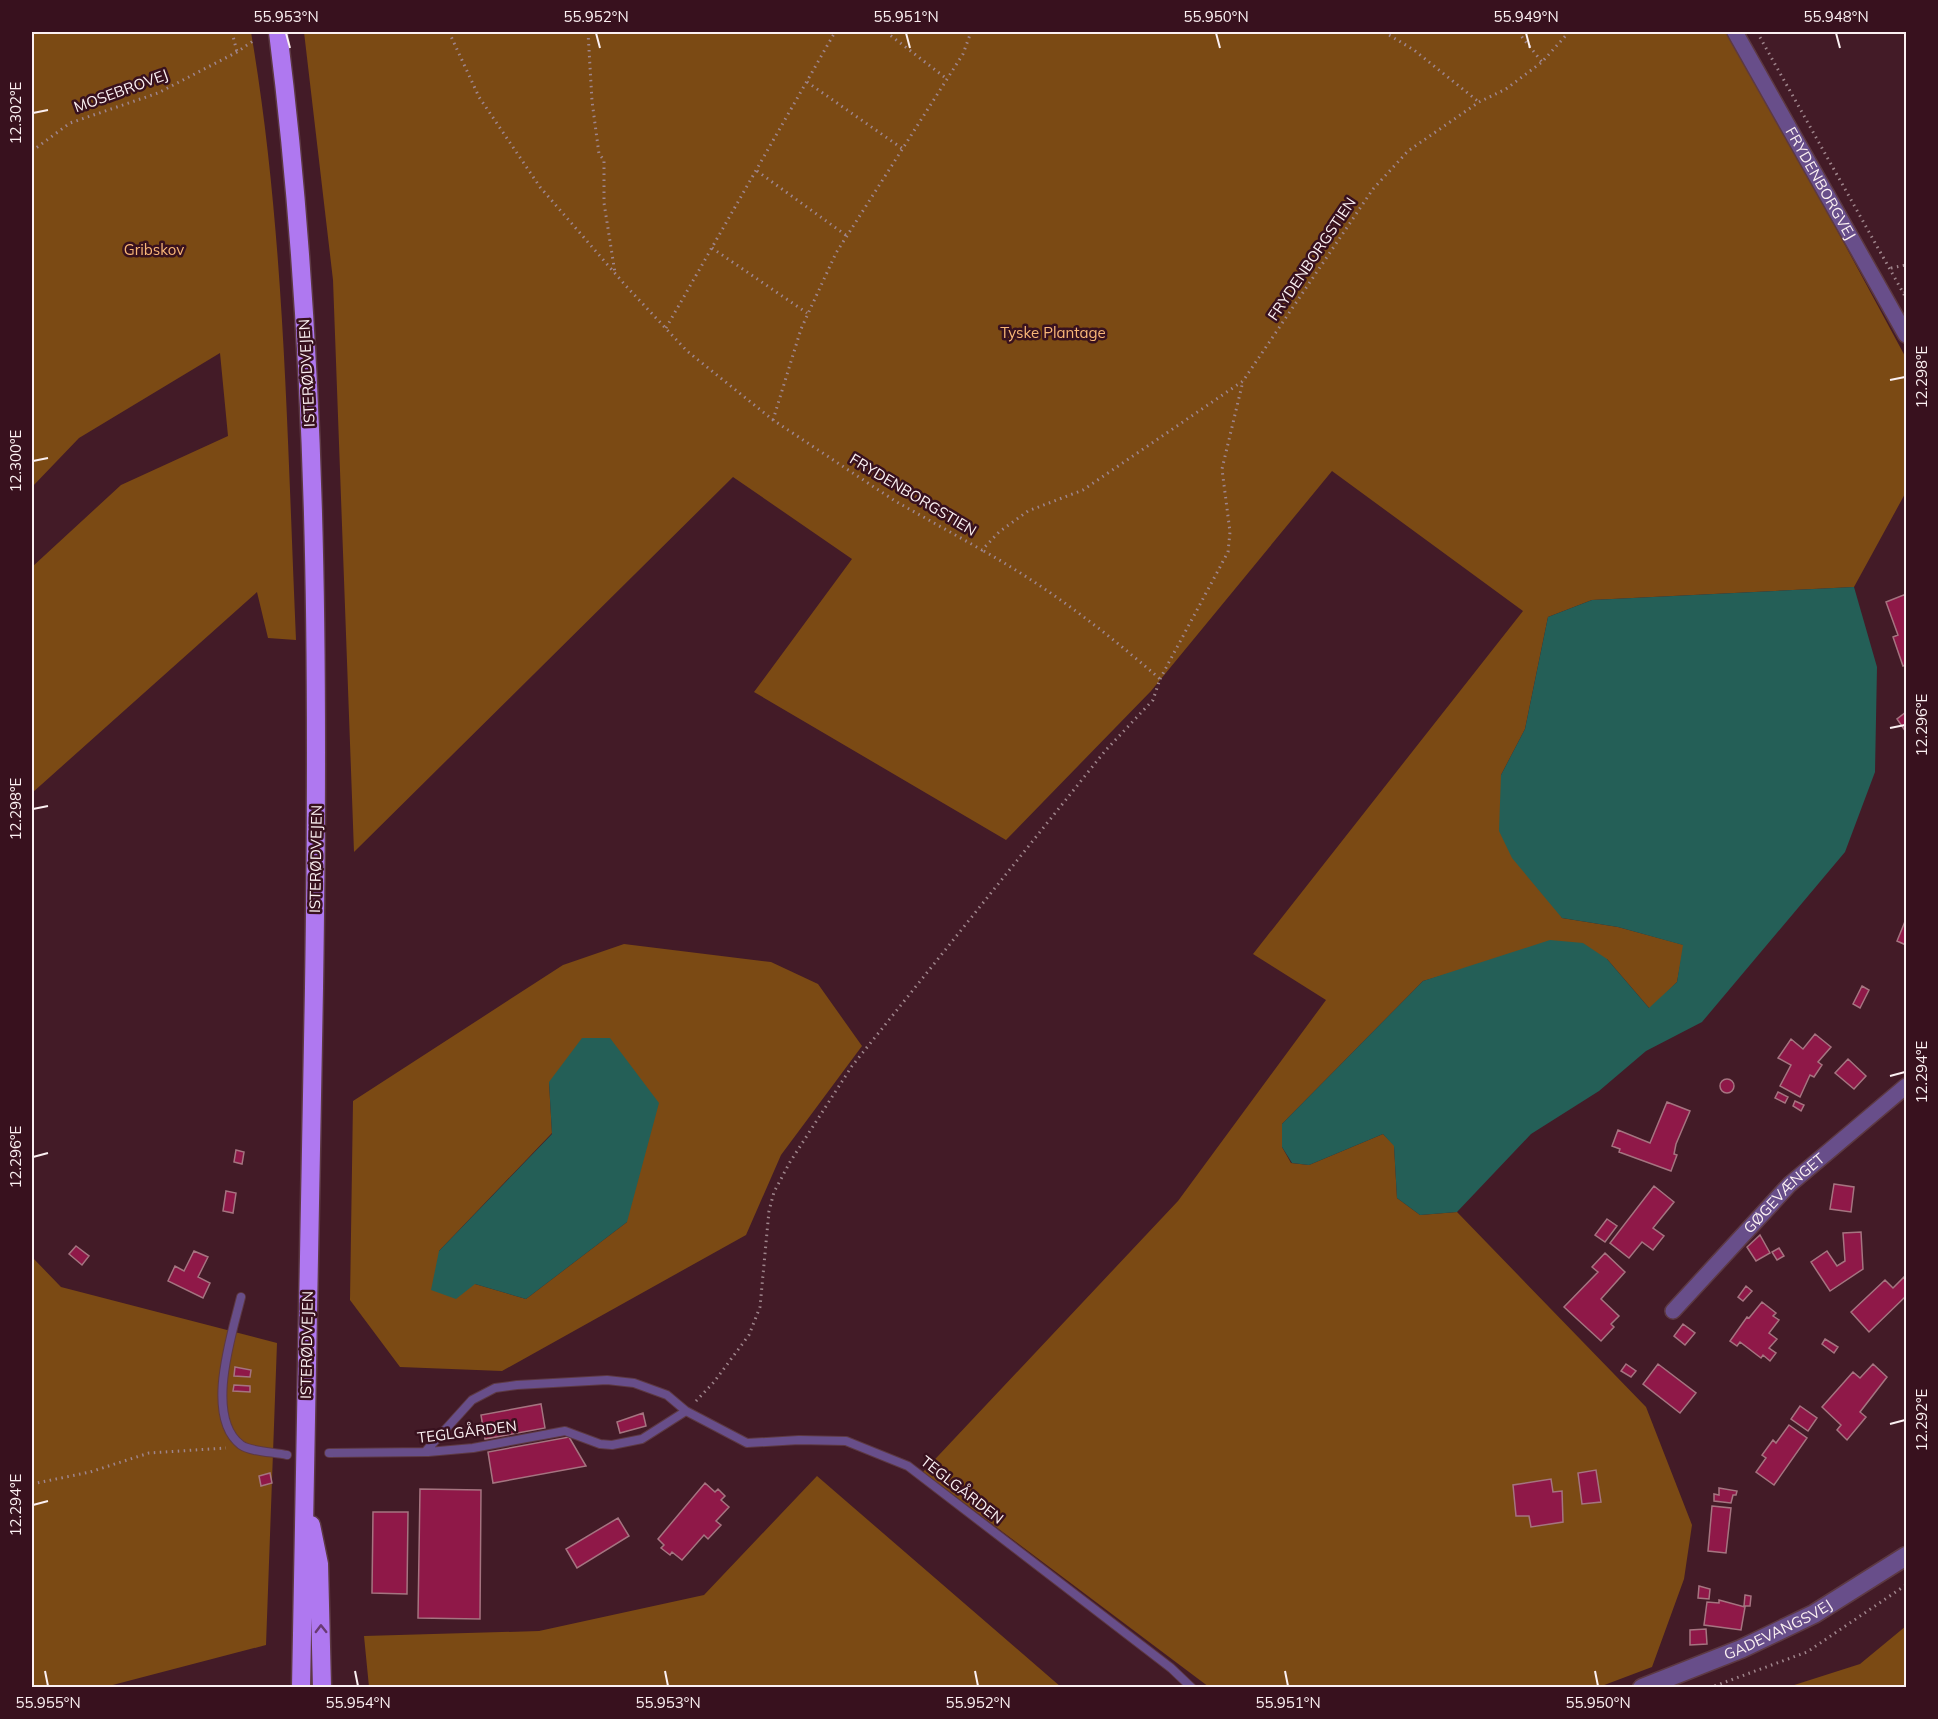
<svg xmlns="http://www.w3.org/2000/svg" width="1938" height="1719" font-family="Mulish,sans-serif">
	<rect width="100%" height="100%" fill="#431b27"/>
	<path fill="#7b4a14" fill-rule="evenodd" d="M32,32H251C285,232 287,438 296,640L268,638L257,592L32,793V567L121,485L228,436L220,353L79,438L32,487Z
		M304,32H1730L1906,358V492L1854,587L1592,600L1548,617L1525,729L1501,775L1562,918L1618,927L1684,945L1677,982L1650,1009L1607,959L1482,964L1423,981L1282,1124V1147L1291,1163L1309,1165L1383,1134L1394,1145L1397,1198L1420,1215L1457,1212L1646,1407L1692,1525L1684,1579L1652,1667L1599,1687H1209L923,1472L1178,1201L1326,1000L1253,954L1523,611L1332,471L1151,691L1006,840L754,692L852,559L733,477L354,852L333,280Z
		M624,944L771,962L818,984L862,1046L781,1155L746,1235L502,1371L400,1367L350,1300L353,1101L563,965ZM549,1082L627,1222L526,1299L475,1284L439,1251L552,1133Z
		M32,1257L61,1287L277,1343L266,1645L105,1687H32Z
		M817,1476L1061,1687H369L364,1636L539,1631L704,1595Z
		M1906,1626V1687H1788L1860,1664Z"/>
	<path fill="#245f57" d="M1854,587L1877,667L1875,772L1845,852L1702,1022L1646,1051L1599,1091L1531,1134L1457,1212L1420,1215L1397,1198L1394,1146L1383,1134L1309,1165L1292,1163L1282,1147V1124L1423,981L1550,940L1583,943L1607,959L1649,1008L1677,982L1683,945L1618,927L1562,918L1512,858L1499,831L1501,775L1525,729L1548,617L1592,600Z
		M582,1038H610L659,1103L627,1222L526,1299L475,1284L456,1299L431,1290L439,1251L552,1134L549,1082Z"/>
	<path fill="#8f1848" stroke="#a57480" stroke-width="1.5" d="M1906,594V665L1903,666L1893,637L1898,635L1886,602Z
		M1906,712V732L1897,719Z
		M1906,919V945L1897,941Z
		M1862,986L1869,990L1860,1008L1853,1004Z
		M1815,1034L1831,1047L1818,1062L1822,1065L1814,1077L1810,1075L1800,1097L1780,1086L1791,1065L1778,1058L1791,1039L1803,1049Z
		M1848,1059L1866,1076L1854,1089L1835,1073Z
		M1720 1086a7 7 0 1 1 14 0a7 7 0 1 1-14 0Z
		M1778,1092L1788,1097L1785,1103L1775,1098Z
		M1795,1101L1804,1105L1801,1111L1793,1106Z
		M1667,1102L1690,1111L1676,1144L1674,1154L1677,1155L1671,1171L1619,1152L1620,1149L1612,1146L1618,1130L1650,1143Z
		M236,1150L244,1152L242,1164L234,1162Z
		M1834,1184L1854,1187L1851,1212L1830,1209Z
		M1654,1186L1674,1202L1653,1228L1664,1236L1653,1250L1642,1242L1629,1258L1610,1243Z
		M226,1191L236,1193L233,1213L223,1211Z
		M1607,1219L1617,1226L1605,1242L1595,1235Z
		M1861,1232L1863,1269L1830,1291L1811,1262L1827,1251L1837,1266L1845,1261L1843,1233Z
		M1760,1235L1770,1253L1756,1261L1747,1247Z
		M76,1246L89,1256L82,1265L69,1254Z
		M1779,1248L1784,1256L1777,1260L1772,1252Z
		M194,1251L208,1257L198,1277L210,1283L203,1298L168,1281L175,1266L184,1271Z
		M1605,1253L1625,1272L1601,1299L1619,1316L1611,1324L1614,1327L1601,1341L1564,1307L1598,1272L1592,1267Z
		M1904,1277L1906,1280V1296L1869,1332L1851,1312L1885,1280L1893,1288Z
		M1746,1286L1752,1291L1743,1301L1738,1297Z
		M1762,1302L1776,1313L1773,1316L1779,1320L1769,1333L1777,1339L1769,1348L1776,1353L1770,1361L1763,1355L1761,1358L1740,1342L1737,1346L1730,1341L1747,1317L1749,1318Z
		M1683,1324L1695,1333L1685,1345L1674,1336Z
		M1825,1339L1838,1347L1834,1353L1822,1344Z
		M1626,1364L1636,1371L1631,1377L1621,1371Z
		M1658,1364L1696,1393L1680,1413L1643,1384Z
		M1873,1364L1887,1377L1860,1412L1866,1417L1847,1440L1837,1430L1841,1425L1822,1407L1853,1372L1860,1378Z
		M235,1367L251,1370L250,1377L234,1376Z
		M234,1385L250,1386V1392L233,1391Z
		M541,1404L545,1428L485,1439L481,1415Z
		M1800,1406L1817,1418L1808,1431L1791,1419Z
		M643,1413L646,1426L620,1433L617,1422Z
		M1789,1425L1807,1438L1774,1485L1756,1472L1766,1458L1762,1455L1773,1440L1776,1443Z
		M569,1437L586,1466L493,1483L488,1452Z
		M1596,1470L1601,1502L1582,1504L1578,1473Z
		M270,1473L272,1483L261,1486L259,1476Z
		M1551,1479L1553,1492L1562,1491L1563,1522L1531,1527L1529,1516H1516L1513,1485Z
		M705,1483L715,1492L718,1489L725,1496L721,1500L729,1507L716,1521L721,1525L708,1539L704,1535L682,1560L672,1552L670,1555L661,1548L664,1545L658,1539Z
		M1719,1488L1737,1491L1736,1495H1733L1731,1503L1714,1501V1494L1719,1495Z
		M420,1489L481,1490L480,1619L418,1618Z
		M1712,1506L1731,1508L1726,1553L1708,1551Z
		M373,1512H408L407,1594L372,1593Z
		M618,1518L629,1536L577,1568L566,1549Z
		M1699,1586L1710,1589L1709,1599L1698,1598Z
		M1745,1595L1751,1596L1750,1606H1744Z
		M1719,1600L1745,1607L1741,1630L1704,1625L1707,1602L1719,1603Z
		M1706,1629L1707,1644L1690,1645V1630Z"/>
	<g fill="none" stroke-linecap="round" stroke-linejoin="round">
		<g stroke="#5d3943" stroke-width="10">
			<path id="service" d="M241,1297C232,1334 204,1417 241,1445C251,1452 274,1452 287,1455
				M425,1452L472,1400L495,1388L517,1385L607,1380L634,1383L667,1395L686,1411
				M329,1453L428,1452L473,1448L565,1431L600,1444L612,1445L642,1439L686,1411L747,1443L799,1440L846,1441L908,1466L1171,1668L1192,1688"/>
		</g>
		<g stroke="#5d3943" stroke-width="18">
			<g id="minor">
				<path id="s1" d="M1735,32L1906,335"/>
				<path id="s2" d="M1673,1311L1790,1184L1906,1086"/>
			</g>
		</g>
		<g stroke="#5d3943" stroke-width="21">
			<g id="tertiary">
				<path id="s3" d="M1642,1688L1741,1649L1814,1614L1906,1556"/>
			</g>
		</g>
		<g stroke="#5d3943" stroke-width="21">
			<path id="trunk" d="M278,32C318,349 319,669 314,988C310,1221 305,1454 301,1688
				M311,1525L319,1564L322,1688"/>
		</g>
		<path stroke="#9f858c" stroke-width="3" stroke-dasharray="1.5 4.5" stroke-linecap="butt" d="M232,32L237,52
			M449,32L479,97L540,187L626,286L687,351L773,420L895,501L982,550L999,532L1028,511L1083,490L1243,381L1373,189L1408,151L1479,102L1506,89L1542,62L1569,32
			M588,32L592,101L599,154L604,160V203L615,273
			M886,32L947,79
			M1384,32L1414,50L1479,102
			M1518,32L1542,62
			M1757,32L1906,298
			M807,82L903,149
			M32,151L70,123L158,93L237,52L253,41
			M757,171L847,236
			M712,248L807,313
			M1891,268L1906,265
			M1905,293L1906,285
			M666,328L835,32
			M773,420L801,329L836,253L963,54L971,32
			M1160,679L1228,552L1230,532L1222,469L1243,381
			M696,1401L714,1382L749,1335L760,1307L769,1211L774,1192L790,1162L852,1066L1105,751L1153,700L1160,679C1105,631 1046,586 982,550
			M32,1484L90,1472L149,1453L226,1448
			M1709,1688L1807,1652L1906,1585"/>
		<use href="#service" stroke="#684e8a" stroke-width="8"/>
		<use href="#minor" stroke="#684e8a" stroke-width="15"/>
		<use href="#tertiary" stroke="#684e8a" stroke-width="18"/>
		<use href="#trunk" stroke="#af78f0" stroke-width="18"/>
	</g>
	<defs><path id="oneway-chevron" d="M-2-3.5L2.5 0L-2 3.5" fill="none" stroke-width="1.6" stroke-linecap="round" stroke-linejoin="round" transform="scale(1.5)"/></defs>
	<use stroke="#683a72" href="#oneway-chevron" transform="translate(321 1629) rotate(-91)"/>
	<path fill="none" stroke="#fbf0f2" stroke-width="2" d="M286,33L290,48M596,33L600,48M906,33L910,48M1216,33L1220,48M1526,33L1530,48M1836,33L1840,48M33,113L48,110M1890,380L1905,377M33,461L48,458M1890,728L1905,725M33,809L48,806M1890,1076L1905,1072M33,1157L48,1153M1890,1424L1905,1420M33,1505L48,1501M45,1671L48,1686M355,1671L358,1686M665,1671L668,1686M975,1671L978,1686M1285,1671L1288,1686M1595,1671L1598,1686"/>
	<g text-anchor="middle" stroke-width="5" stroke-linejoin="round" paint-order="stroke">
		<g font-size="15" fill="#fbf0f2" stroke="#38111e">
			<text transform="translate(121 91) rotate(-20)" y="5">MOSEBROVEJ</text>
			<text dy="5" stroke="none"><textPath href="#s1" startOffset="174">FRYDENBORGVEJ</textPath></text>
			<text transform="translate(1312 259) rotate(-56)" y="5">FRYDENBORGSTIEN</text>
			<text transform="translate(307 373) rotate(-93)" y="5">ISTERØDVEJEN</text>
			<text transform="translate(913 495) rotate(31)" y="5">FRYDENBORGSTIEN</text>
			<text transform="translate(316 859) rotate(-89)" y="5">ISTERØDVEJEN</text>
			<text dy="5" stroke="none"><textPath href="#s2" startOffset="162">GØGEVÆNGET</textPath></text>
			<text transform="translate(307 1345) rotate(-89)" y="5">ISTERØDVEJEN</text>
			<text transform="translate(467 1432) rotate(-7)" y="5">TEGLGÅRDEN</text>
			<text transform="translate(962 1490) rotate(38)" y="5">TEGLGÅRDEN</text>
			<text dy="5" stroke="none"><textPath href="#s3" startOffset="148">GADEVANGSVEJ</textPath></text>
		</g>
		<g font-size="15" fill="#fab778" stroke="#38111e">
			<text x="154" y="255">Gribskov</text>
			<text x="1053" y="338">Tyske Plantage</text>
		</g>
	</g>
	<rect width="1938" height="1719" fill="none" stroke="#38111e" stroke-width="66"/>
	<rect x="33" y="33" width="1872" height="1653" fill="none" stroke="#fbf0f2" stroke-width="2"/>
	<g font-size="15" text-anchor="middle" fill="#fbf0f2">
		<text x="286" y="22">55.953°N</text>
		<text x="596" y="22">55.952°N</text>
		<text x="906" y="22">55.951°N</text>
		<text x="1216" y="22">55.950°N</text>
		<text x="1526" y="22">55.949°N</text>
		<text x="1836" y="22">55.948°N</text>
		<text transform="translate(16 113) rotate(-90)" y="5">12.302°E</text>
		<text transform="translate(1922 377) rotate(-90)" y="5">12.298°E</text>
		<text transform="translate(16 461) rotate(-90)" y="5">12.300°E</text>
		<text transform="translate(1922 725) rotate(-90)" y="5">12.296°E</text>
		<text transform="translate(16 809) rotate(-90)" y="5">12.298°E</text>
		<text transform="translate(1922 1072) rotate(-90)" y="5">12.294°E</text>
		<text transform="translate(16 1157) rotate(-90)" y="5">12.296°E</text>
		<text transform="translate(1922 1420) rotate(-90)" y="5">12.292°E</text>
		<text transform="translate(16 1505) rotate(-90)" y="5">12.294°E</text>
		<text x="48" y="1708">55.955°N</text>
		<text x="358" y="1708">55.954°N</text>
		<text x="668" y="1708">55.953°N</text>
		<text x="978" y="1708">55.952°N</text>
		<text x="1288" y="1708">55.951°N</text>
		<text x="1598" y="1708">55.950°N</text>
	</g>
</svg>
